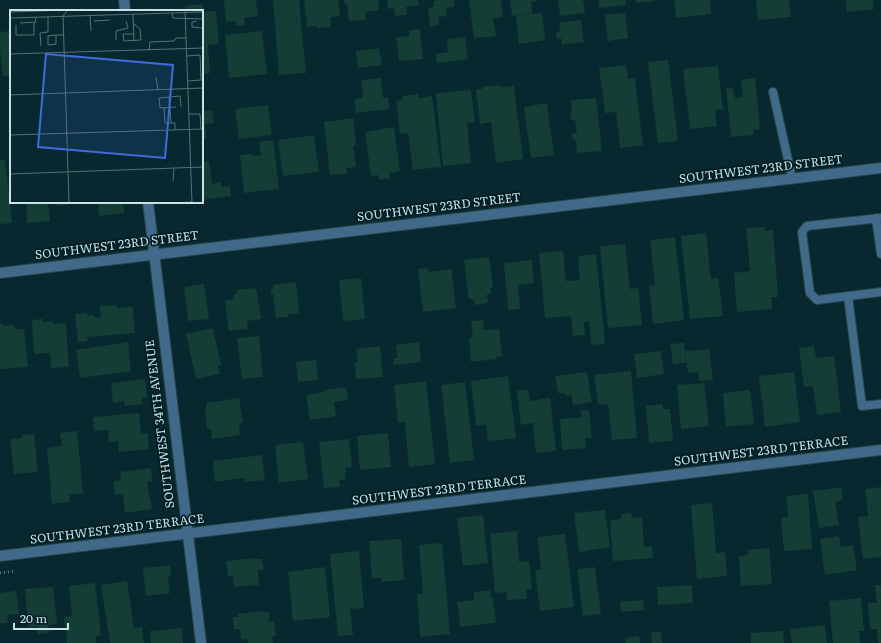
<svg xmlns="http://www.w3.org/2000/svg" width="881" height="643" font-family="Literata,serif">
	<rect width="100%" height="100%" fill="#06282e"/>
	<path fill="#143e35" d="M224,0H256L258,16L244,18L245,25L236,26L235,21L226,22Z
		M273,0H299L306,73L279,75Z
		M304,0H338L340,16L330,17L331,27L317,28V26L307,27Z
		M344,0H378L379,10L365,12L366,20L349,21L347,4H345Z
		M387,0H418L419,5L406,7L407,15L395,16L394,8L388,9Z
		M435,0H454V7L446,8L447,16L438,17L439,25L430,26L428,8L434,7L433,2H435Z
		M469,0H501L503,17L493,18L496,36L474,38Z
		M510,0H536V1L531,2L532,14L512,16Z
		M558,0H583L585,13L560,16Z
		M598,0H625L626,5L599,8Z
		M635,0H655V1L636,3Z
		M674,0H710L711,14L676,18Z
		M756,0H789L791,17L758,20Z
		M846,0H873L874,9L847,12Z
		M203,4V12L216,11L219,44L208,45L210,73L202,74V11H186L185,6Z
		M542,13L545,40L519,44L516,16Z
		M625,13L628,38L608,41L605,15Z
		M581,20L584,42L562,45L561,38L557,39L556,32H560L559,23Z
		M420,29L423,59L399,61L396,37L409,36V30Z
		M11,31V75L3,76L0,50V32Z
		M262,31L267,74L229,78L225,35Z
		M465,37L468,59L437,63L436,54L448,52L447,39Z
		M379,48L382,65L358,68L356,51Z
		M668,60L678,141L658,143L648,62Z
		M626,65L628,79L635,78L643,145L620,148L616,112L605,113L599,68Z
		M718,66L723,109L715,110L717,126L690,129L683,69Z
		M381,78L383,98L388,97L390,109L356,113L354,99L363,98L361,80Z
		M755,78L760,129L753,130L754,135L731,137L726,88H733L735,98L743,97L741,80Z
		M500,85V87L514,86L523,159L496,163L491,122L480,124L476,90L482,89V87Z
		M471,90L475,122L467,123L471,163L443,166L436,93Z
		M418,94L419,98L432,96L441,167L413,170L408,133L400,134L396,101L403,100L402,96Z
		M596,98L602,151L577,153L576,140H573L572,133H577L575,120H571L570,113H572L571,100Z
		M547,103L554,155L531,158L524,107Z
		M268,105L272,135L239,139L235,109Z
		M202,107L203,111L212,110L214,123L205,124L207,138L202,139Z
		M353,118L356,145L353,146L356,167L346,168L347,174L330,175L324,122Z
		M394,127L400,171L389,173L390,178L379,180L378,175L371,176L365,132Z
		M314,135L319,172L283,176L278,140Z
		M273,140L279,189L244,193L240,155L252,154V156L261,155L259,142Z
		M5,159L12,223L0,224V160Z
		M209,161L212,184L221,182V187L230,186L231,196L202,200V162Z
		M26,202H48L50,221L27,223Z
		M57,202H79V203L57,206Z
		M98,202H123L124,213L99,216Z
		M765,227V231L773,230L778,297H771L772,309L737,312L734,273L750,271L746,228Z
		M706,233L711,279L718,278L723,316L690,319L681,236Z
		M675,237L684,320L653,324L649,286L655,285L650,240Z
		M625,244L630,289L638,288L642,325L608,328L600,246Z
		M563,251L566,281L580,280L578,256L596,254L605,344L591,345L589,321L584,322L585,335L573,336L571,316L545,318L539,253Z
		M489,257L493,287L490,288L491,293L487,294L488,303L475,305L474,299H469L464,260Z
		M532,260L534,283L518,285L520,309L508,310L504,263Z
		M428,268L429,272L451,269L456,308L423,312L418,269Z
		M361,278L365,319L343,321L339,280Z
		M296,282L299,313L288,314V317L276,318L273,294H271V289L273,288V285Z
		M204,284L209,319L188,321L184,287Z
		M256,288L261,319L247,321L248,329L229,331L225,300L234,299V294L238,293L237,290Z
		M117,305V308L133,307L135,333L87,337L88,341L78,342L75,314L87,313V316L94,315L95,318L101,317L100,306Z
		M43,319V322L53,321V324L66,323L69,367L51,368L50,353L34,354L32,320Z
		M483,320L484,330L499,329L502,356L496,357V359L471,362L469,338L473,337L471,321Z
		M0,324H2L3,326L14,325L15,329H24L28,367L0,369Z
		M213,328L221,365H218L220,374L196,379L186,334Z
		M259,336L263,377L242,379L237,338Z
		M128,342L131,371L80,378L76,350Z
		M419,342L421,362L394,365L393,359L397,358L396,345Z
		M684,343L686,363L673,364L670,344Z
		M380,346L383,377L356,379L355,363L358,362L356,349Z
		M814,346L816,358L834,356L841,412L817,415L813,386L804,387L799,348Z
		M709,349L713,380L699,381L698,372L688,373L685,351Z
		M661,351L664,374L637,378L634,354Z
		M316,360L318,380L298,382L296,362Z
		M631,371L637,438L612,440L608,404L598,405L594,375Z
		M587,372L592,402L573,405L571,395L566,396L565,393H558L555,376Z
		M794,372L800,422L765,427L759,376Z
		M508,376L516,438L488,441L486,424L476,426L471,381Z
		M145,379L147,398H142L143,404L125,406L124,401L113,403L111,383Z
		M426,381L435,464L409,467L405,422L398,423L394,385Z
		M465,382L474,460L450,463L441,385Z
		M704,383L709,426L681,429L677,385Z
		M346,387L348,400L334,402L336,416L310,420L306,395L325,392L324,390Z
		M528,390L530,401L550,398L556,451L536,453L533,423L521,425L517,391Z
		M750,390L754,424L726,427L723,393Z
		M239,398L243,423H239L240,435L212,439L211,429H207L205,408H206V403Z
		M663,404V409H670L673,441L649,443L646,406Z
		M589,410L592,438H585L586,448L562,450L560,419L582,417L581,411Z
		M139,413L141,433H148L149,449L119,452L118,441L109,442L108,430L94,431L93,417Z
		M77,431L83,493L69,495L70,502L52,504L47,448L62,446L60,433Z
		M388,433L391,467L360,470L357,436Z
		M34,434L38,472L14,474L10,439L22,438V435Z
		M349,439L352,467L345,468L346,479L339,480L340,487L324,488L319,442Z
		M303,442L308,479L279,483L275,445Z
		M262,455L265,480L245,482L244,478L215,482L213,461Z
		M151,468L152,481L147,482L152,509L125,513L123,494L115,495L113,481L121,480L120,472Z
		M841,487L843,500L835,502L839,525L819,528L813,491Z
		M881,487V557L863,559L858,517L868,516L865,489Z
		M808,494L812,549L784,551L781,518L788,517L786,496Z
		M712,503L716,553L725,552L727,576L697,579L691,505Z
		M605,510L610,547L579,552L574,513Z
		M631,513L632,518L642,517L644,547L652,546L653,558L613,561L610,520L622,519L621,514Z
		M483,515L488,563L463,566L457,518Z
		M517,531L519,562L529,561L532,589L526,590L527,599L507,600L506,592L495,593L490,534Z
		M565,534L574,607L540,611L535,570H541L537,537Z
		M839,536L841,547L853,545L857,570L825,575L820,539Z
		M401,539L404,580L381,582V578H372L369,541Z
		M442,543L450,634L420,637L417,594H423L419,545Z
		M769,548L772,584L741,586L739,556L748,555V550Z
		M359,551L364,608L350,609L353,635L338,636L330,554Z
		M256,558V559H262L264,569L258,570L259,585L234,587L233,576H228L226,561Z
		M170,565L171,576H168L170,593L146,596L143,568Z
		M325,567L330,617L293,621L288,572Z
		M595,567L601,614L583,616L577,569Z
		M127,581L134,628L142,627L144,643H110L101,585Z
		M95,583L101,635L96,636V643H67L64,617L72,616L69,586Z
		M692,585L693,603L658,605L657,587Z
		M875,585H881V643H878L877,629H870L868,603H877Z
		M53,587L57,624L48,625L49,633L38,634L37,627L28,628L25,589Z
		M490,590L491,598L493,597L496,623L460,627L457,602L474,600V592Z
		M16,591L19,614L7,615L8,623H0V593Z
		M861,598L864,631H859L860,643H833L829,601Z
		M643,600L644,610L621,612L620,602Z
		M262,611V612H269V622L274,621L276,636L272,637L273,643H248V639L241,640L240,629H234L233,617H238V614Z
		M825,625L827,643H792L790,629Z
		M182,628L183,643H151L150,631Z
		M661,631L662,643H652L651,633Z
		M783,631L784,643H751L750,633Z
		M639,636L640,643H626L625,638Z"/>
	<g fill="none" stroke-linecap="round" stroke-linejoin="round">
		<g stroke="#25464b" stroke-width="10">
			<path id="service" d="M773,92L792,178
				M876,218L881,254
				M881,218L807,226L802,232L810,293L817,300L881,292
				M848,296L862,406L881,404"/>
		</g>
		<g stroke="#25464b" stroke-width="12">
			<path id="minor" d="M124,0L125,11
				M148,202L201,643
				M0,273L881,168
				M0,556L881,450"/>
		</g>
		<path stroke="#668388" stroke-width="2.5" stroke-dasharray="1 3" stroke-linecap="butt" d="M0,573L15,571"/>
		<use href="#service" stroke="#416989" stroke-width="8"/>
		<use href="#minor" stroke="#416989" stroke-width="10"/>
	</g>
	<g text-anchor="middle" stroke-width="3.5" stroke-linejoin="round" paint-order="stroke">
		<g font-size="12" fill="#cae1e5" stroke="#001f24">
			<text transform="translate(761 169) rotate(-7)" y="4">SOUTHWEST 23RD STREET</text>
			<text transform="translate(439 207) rotate(-7)" y="4">SOUTHWEST 23RD STREET</text>
			<text transform="translate(117 245) rotate(-7)" y="4">SOUTHWEST 23RD STREET</text>
			<text transform="translate(160 424) rotate(-97)" y="4">SOUTHWEST 34TH AVENUE</text>
			<text transform="translate(761 451) rotate(-7)" y="4">SOUTHWEST 23RD TERRACE</text>
			<text transform="translate(439 490) rotate(-7)" y="4">SOUTHWEST 23RD TERRACE</text>
			<text transform="translate(117 529) rotate(-7)" y="4">SOUTHWEST 23RD TERRACE</text>
		</g>
	</g>
	<g transform="translate(10 10)">
		<rect width="193" height="193" fill="#06282e"/>
		<path fill="none" stroke="#547277" stroke-width="1" d="M175,0L182,193M57,1L53,6L59,193M0,2L58,0M162,3L163,8L193,9M123,4L124,31M80,6L81,21M0,8L193,2M84,11L100,10M187,11L182,12V17L192,18M10,13L26,12L25,7M123,13L130,19L131,30L114,31L113,24H124M6,15V25H24V12M193,17V32M46,25V34L38,35V26L46,25H53M106,30V21L118,18L116,11M31,36L30,23L38,22V7M139,40L140,32L164,31L166,28H176M0,44L193,38M177,46L190,45L191,70L178,71M146,67L148,80M0,85L193,78M159,87L161,113M154,97L155,113H165V120M166,97L150,98L149,88L170,86L171,97M179,104H190L191,119M0,125L193,119M0,164L193,157M163,171L164,159M166,193L182,192"/>
		<path fill="#406bdb" fill-opacity="0.15" stroke="#406bdb" stroke-width="2" d="M36,44L163,55L155,148L28,137Z"/>
		<rect width="193" height="193" fill="none" stroke="#cae1e5" stroke-width="2"/>
	</g>
	<path d="M14 623v6h54v-6" fill="none" stroke="#cae1e5" stroke-width="2"/>
	<text x="20" y="623" font-size="12" fill="#cae1e5" stroke="#001f24" stroke-width="3" paint-order="stroke">20 m</text>
</svg>
